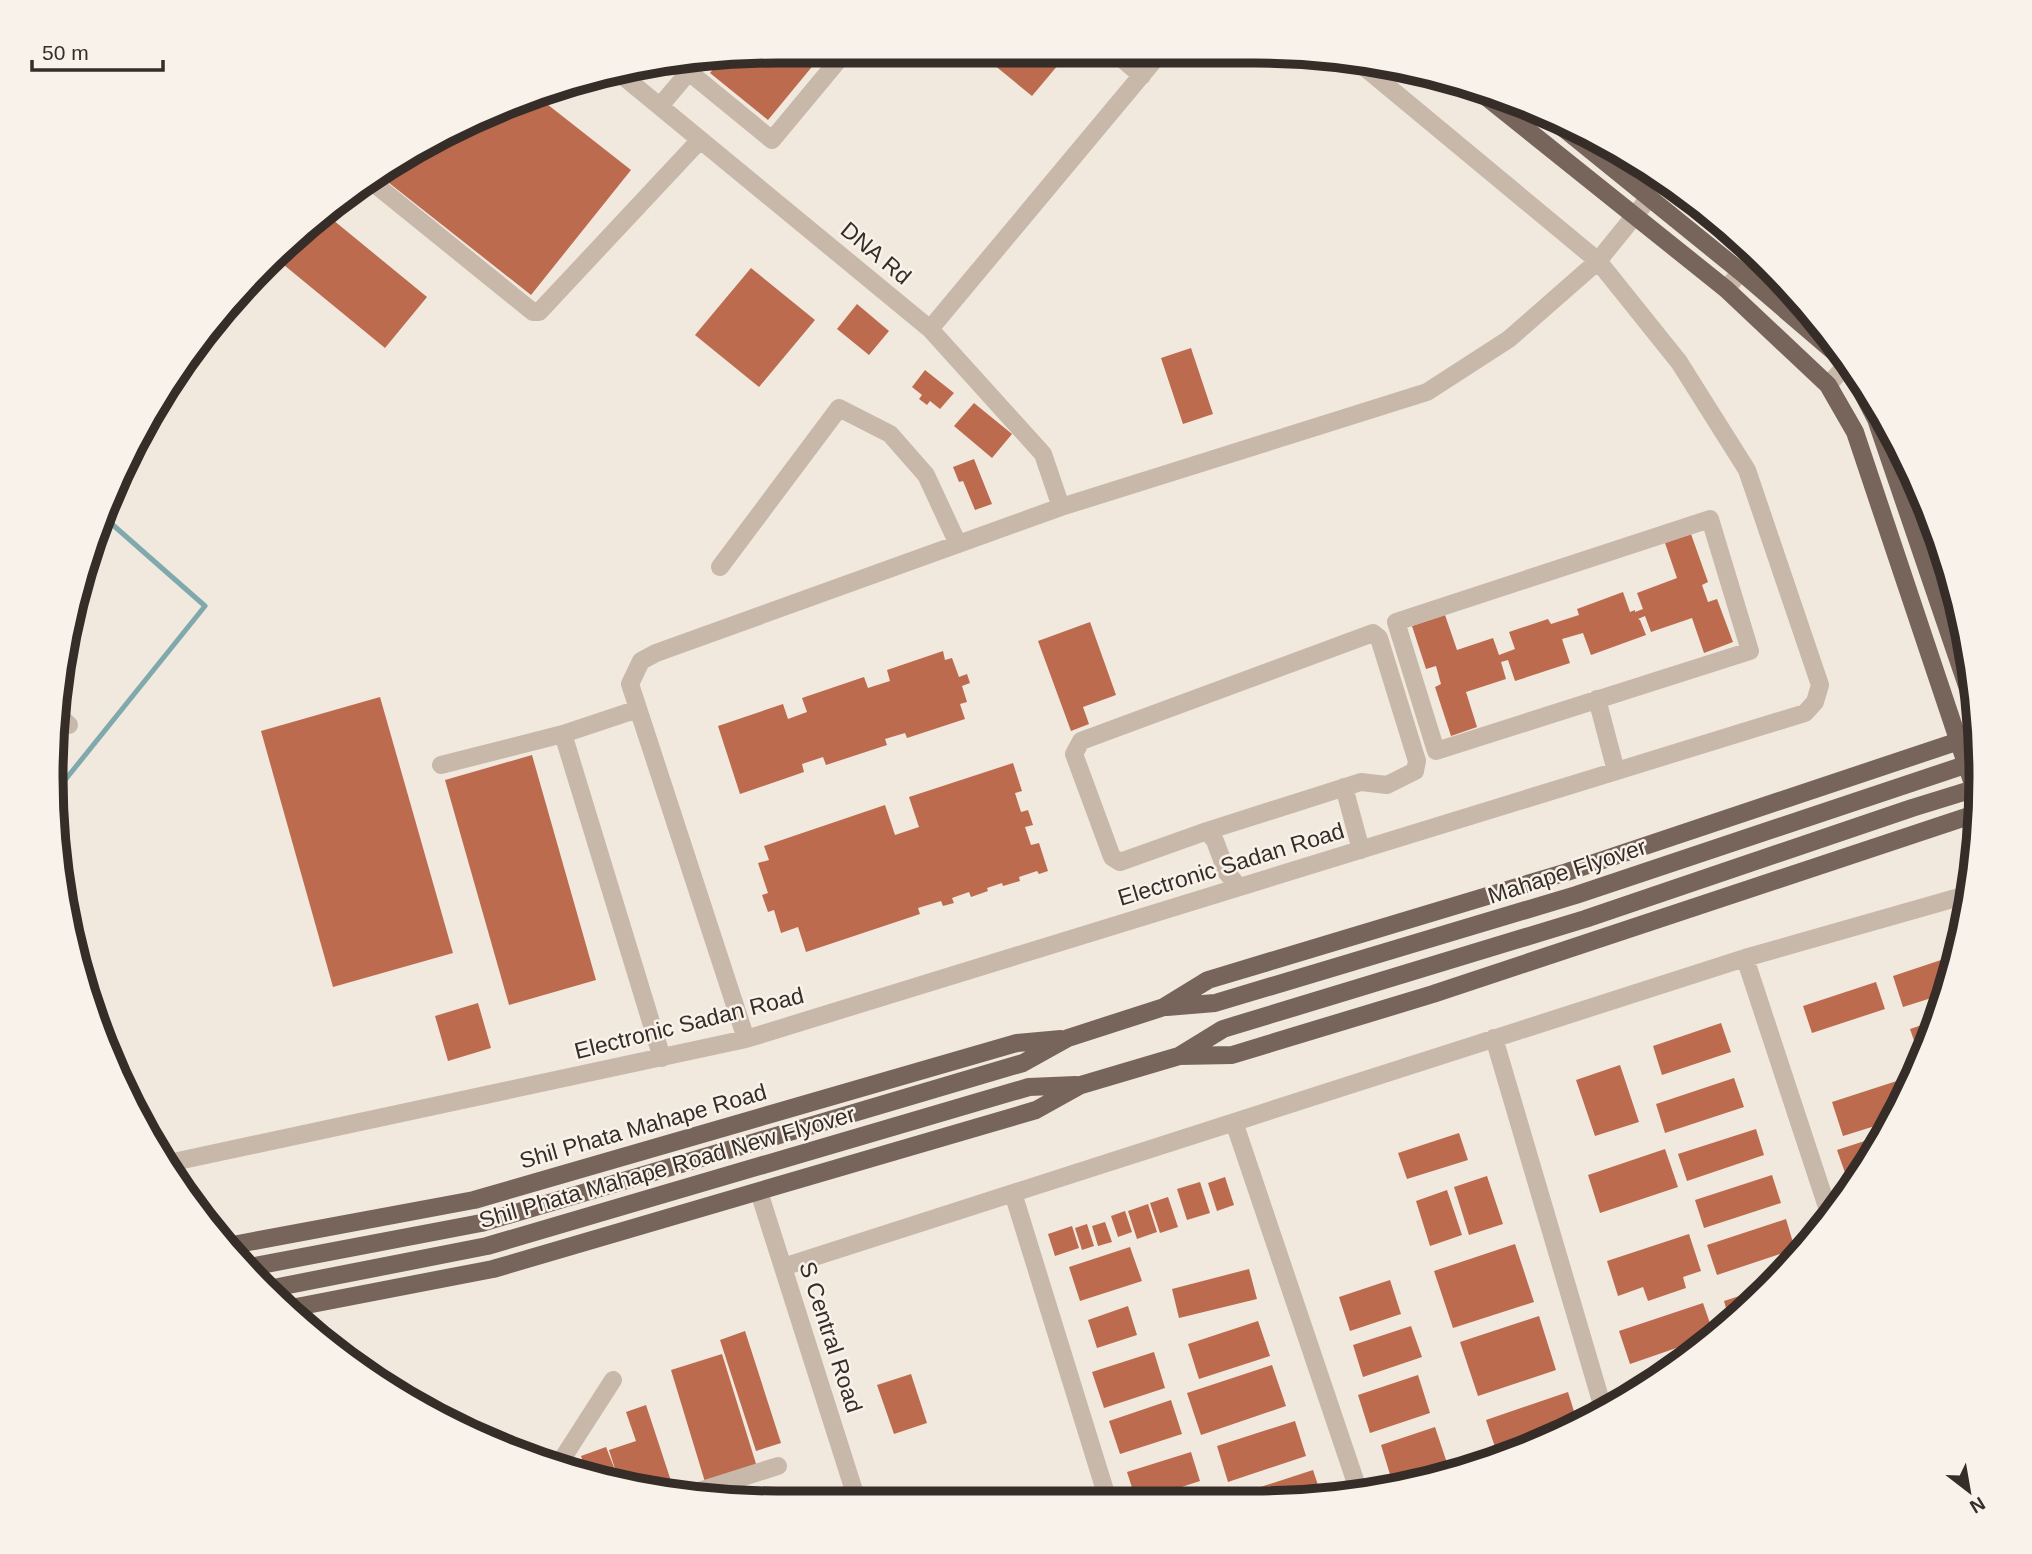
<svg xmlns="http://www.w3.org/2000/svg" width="2032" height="1554" font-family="Helvetica,sans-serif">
	<rect width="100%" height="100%" fill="#f1e8de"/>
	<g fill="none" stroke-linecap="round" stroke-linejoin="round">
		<path stroke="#7fa9ac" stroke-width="5" d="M53,795L205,606L105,518"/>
	</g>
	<path fill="#bd6b4f" d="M777,51H825L768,120L710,73L723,58Z
		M977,51H1017L1069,52L1032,96Z
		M538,97L631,170L531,295L379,175L414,148Z
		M327,215L427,297L385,348L273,256Z
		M751,268L815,320L759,387L695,335Z
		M857,304L889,331L869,355L837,329Z
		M1191,348L1213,414L1183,424L1161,358Z
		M925,370L954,393L940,409L930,401L927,405L919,399L922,395L912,387Z
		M974,403L1012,434L992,458L954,426Z
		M974,459L992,504L975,510L963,481L959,482L953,467Z
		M1691,534L1708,582L1702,585L1708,602L1717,599L1733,642L1704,653L1692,618L1651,632L1645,616L1638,619L1640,620L1646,635L1591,655L1583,633L1562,639L1570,663L1515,681L1508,660L1501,662L1506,679L1466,692L1477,727L1451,736L1435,687L1441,684L1436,666L1426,669L1412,626L1445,615L1457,650L1493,638L1499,655L1515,649L1509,632L1548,619L1551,624L1579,615L1577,609L1623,592L1630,612L1635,610V612L1643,609L1637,593L1677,578L1665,543Z
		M1090,622L1116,695L1083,707L1089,724L1071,731L1038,641Z
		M943,651L945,660L952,658L959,677L967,674L970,683L962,686L967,702L960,704L965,719L907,738L905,733L885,739L887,745L826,765L823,757L802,764L804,772L740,794L718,726L783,704L788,719L807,712L802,698L864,677L868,688L890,681L887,670Z
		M380,697L453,953L333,987L261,731Z
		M532,755L596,980L509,1005L445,780Z
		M1013,763L1022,791L1015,793L1021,812L1028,810L1033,825L1025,827L1031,845L1039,843L1048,871L1039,874L1037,871L1019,877L1020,881L1003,886L1002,883L987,888L988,891L971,897L969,892L952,898L954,903L943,906L941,901L918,908L920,914L806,952L798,927L781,933L774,910L768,912L762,895L768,893L758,863L769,860L764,846L885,805L895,835L919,827L909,797Z
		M1956,955L1944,994L1903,1007L1893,976Z
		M1876,982L1885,1009L1812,1033L1803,1006Z
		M478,1003L491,1048L448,1061L435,1016Z
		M1937,1020L1926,1055L1921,1061L1910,1029Z
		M1721,1023L1731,1052L1662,1075L1653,1046Z
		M1620,1065L1639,1122L1595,1136L1576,1080Z
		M1734,1078L1744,1107L1665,1133L1656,1104Z
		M1906,1078L1909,1087L1891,1121L1843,1136L1832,1102Z
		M1756,1129L1764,1155L1687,1181L1678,1154Z
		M1459,1133L1468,1160L1407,1179L1398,1153Z
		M1883,1135L1859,1181L1850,1187L1837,1150Z
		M1665,1149L1678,1187L1600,1213L1588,1175Z
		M1772,1175L1781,1203L1704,1228L1695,1200Z
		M1487,1176L1503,1224L1469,1235L1454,1187Z
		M1225,1177L1234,1205L1217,1211L1208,1183Z
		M1200,1182L1210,1213L1187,1220L1177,1189Z
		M1447,1190L1462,1235L1430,1246L1416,1201Z
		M1168,1197L1178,1227L1160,1233L1150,1203Z
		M1148,1204L1157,1232L1137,1239L1128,1211Z
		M1125,1211L1132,1232L1118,1237L1111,1216Z
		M1786,1219L1795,1249L1717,1275L1707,1245Z
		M1105,1222L1112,1242L1098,1246L1092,1226Z
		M1087,1224L1094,1246L1082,1250L1075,1228Z
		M1072,1226L1079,1248L1055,1256L1048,1234Z
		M1689,1234L1701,1271L1683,1277L1686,1288L1648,1301L1643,1287L1618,1296L1607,1261Z
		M1515,1244L1534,1302L1453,1328L1434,1271Z
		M1130,1247L1142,1281L1080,1301L1069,1267Z
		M1249,1269L1257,1299L1179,1318L1172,1289Z
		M1390,1280L1401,1314L1350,1331L1339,1297Z
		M1773,1285L1768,1291L1730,1322L1724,1301Z
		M1703,1303L1714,1335L1630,1364L1619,1331Z
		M1128,1306L1137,1335L1097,1348L1088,1320Z
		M1539,1316L1556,1370L1478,1396L1460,1342Z
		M1258,1321L1270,1356L1199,1379L1188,1344Z
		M1411,1326L1422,1357L1363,1377L1353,1345Z
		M745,1331L781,1443L756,1451L720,1340Z
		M1154,1352L1165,1388L1104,1408L1092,1372Z
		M722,1354L757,1467L705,1482L671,1370Z
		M1272,1365L1286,1406L1201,1435L1187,1393Z
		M911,1374L927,1423L894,1434L877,1385Z
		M1667,1374L1658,1381L1641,1390L1639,1383Z
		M1418,1375L1430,1413L1370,1433L1358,1395Z
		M1568,1392L1577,1421L1499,1459L1486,1420Z
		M1171,1400L1182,1434L1120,1454L1109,1421Z
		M646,1405L672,1484L654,1489L586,1471L581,1456L606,1447L617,1475L609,1450L636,1441L626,1412Z
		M1295,1421L1306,1456L1228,1482L1217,1446Z
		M1435,1427L1447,1463L1392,1481L1381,1445Z
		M1191,1452L1200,1481L1151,1497H1135L1127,1472Z
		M1313,1470L1322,1497H1239V1494Z"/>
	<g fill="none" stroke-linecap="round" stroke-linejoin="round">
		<path stroke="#c8b8aa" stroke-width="18" d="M1114,52L1142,76
			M618,72L930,329L1043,454L1061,507
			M689,72L772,140L846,51
			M660,106L698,61
			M371,181L533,312H539L700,140
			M1726,289L1757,253
			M930,329L1161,52
			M1828,385L1849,362
			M1710,519L1750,651L1436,751L1396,622Z
			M720,567L839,408L890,434L926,475L958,544
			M1597,699L1616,771
			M59,716L69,725
			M563,734L662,1058
			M441,765L563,734L638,709
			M1344,787L1361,850
			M1207,831L1361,782L1387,785L1415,771L1417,761L1379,638L1373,633L1081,741L1074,754L1112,857L1120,862L1207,831L1215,841L1227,873L1239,887
			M1745,958L1830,1216
			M1494,1038L1603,1408
			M746,1039L630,684L641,661L656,653L1061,507L1427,392L1509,339L1598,261L1649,198
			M1234,1122L1360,1495
			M164,1164L746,1039L1805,713L1815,702L1820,685L1747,470L1679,362L1598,261L1357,61
			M759,1192L856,1497
			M1013,1193L1107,1497
			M783,1267L1745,958L1970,894
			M559,1464L613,1380
			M680,1497L778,1466"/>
		<path stroke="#77655c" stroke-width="18" d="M1475,88L1726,289L1828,385L1855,432L1979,802
			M1546,114L1741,272L1847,363L1876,419L1975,709
			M1167,1007L1215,1003L1576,895L1980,760
			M1179,1056L1223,1029L1585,919L1912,808L1980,787
			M227,1246L474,1200L1017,1043L1061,1039
			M245,1268L481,1223L1023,1063L1068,1038L1164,1007L1208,980L1567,872L1977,735
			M263,1290L487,1246L1029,1087L1076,1085
			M286,1309L493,1269L1036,1110L1081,1085L1179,1056L1232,1055L1433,994L1978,813"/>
	</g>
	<g text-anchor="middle" stroke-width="5" stroke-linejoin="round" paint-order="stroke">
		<g font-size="23" fill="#362d29" stroke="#f9f2ea">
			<text transform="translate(876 253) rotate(40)" y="8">DNA Rd</text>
			<text transform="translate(1231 864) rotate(-17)" y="8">Electronic Sadan Road</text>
			<text transform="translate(1567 871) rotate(-18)" y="8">Mahape Flyover</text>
			<text transform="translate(689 1023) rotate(-14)" y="8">Electronic Sadan Road</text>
			<text transform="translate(643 1126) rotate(-16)" y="8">Shil Phata Mahape Road</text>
			<text transform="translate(667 1167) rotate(-16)" y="8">Shil Phata Mahape Road New Flyover</text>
			<text transform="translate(831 1337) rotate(72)" y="8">S Central Road</text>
		</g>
	</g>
	<path d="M0 0H2032V1554H0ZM777 63H1255A714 714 0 0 1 1969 777V777A714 714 0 0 1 1255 1491H777A714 714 0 0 1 63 777V777A714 714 0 0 1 777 63Z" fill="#f9f2ea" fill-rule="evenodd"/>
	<path fill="none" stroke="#362d29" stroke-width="9" d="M777 63H1255A714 714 0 0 1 1969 777V777A714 714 0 0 1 1255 1491H777A714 714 0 0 1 63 777V777A714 714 0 0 1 777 63Z"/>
	<g transform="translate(1969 1491) rotate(149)" stroke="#f9f2ea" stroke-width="5" paint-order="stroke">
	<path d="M0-5L12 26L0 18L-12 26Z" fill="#362d29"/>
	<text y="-10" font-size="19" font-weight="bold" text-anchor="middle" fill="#362d29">N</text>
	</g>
	<path d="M32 60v10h131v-10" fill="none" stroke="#362d29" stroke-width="3.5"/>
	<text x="42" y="60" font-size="21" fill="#362d29" stroke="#f9f2ea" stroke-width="5" paint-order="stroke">50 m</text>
</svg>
